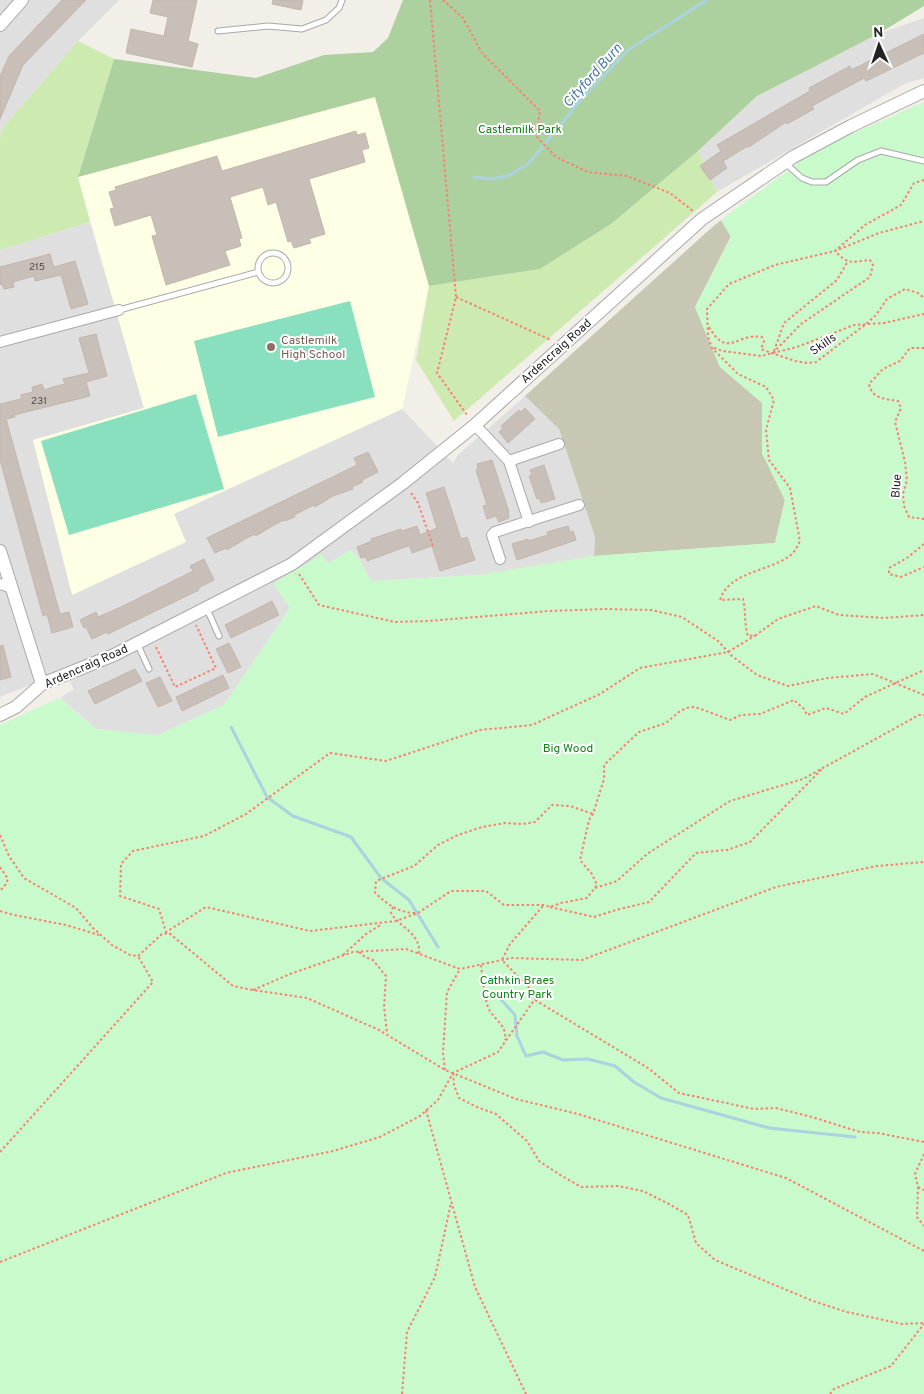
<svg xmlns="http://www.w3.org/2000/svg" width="924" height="1394" font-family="Overpass,sans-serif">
	<rect width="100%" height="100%" fill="#f2efe9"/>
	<path fill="#e0dfdf" d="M0,0H119L78,41L2,129L0,138Z
		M924,18V78L904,84L717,192L698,151L757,96L878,34Z
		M90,222L144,408L33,440L185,541L174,514L402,409L453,463L458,455L525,396L559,429L595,537L594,556L480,575L371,581L358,557L328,563L321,554L290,608L224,705L158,735L96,729L60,698L74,689L64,671L0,697V250Z"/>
	<path fill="#ffffe5" d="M375,97L429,286L402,409L174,514L186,542L72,595L33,440L144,408L78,177Z"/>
	<path fill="#c7c7b4" d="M721,220L731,236L695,307L720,367L762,402V453L785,500L775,543L594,556L595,537L559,429L525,396L709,230Z"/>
	<path fill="#cdebb0" d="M78,41L114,59L78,177L90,222L0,250V138L2,129Z
		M698,151L717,192L454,421L416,360L429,286L540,269L611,224Z"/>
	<path fill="#add19e" d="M403,0H924V6L878,34L757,96L698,151L611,224L540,269L429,286L375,97L78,177L114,59L256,78L324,55L373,52L388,38Z"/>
	<path fill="#c8facc" d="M924,102V1394H0V725L59,698L96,729L158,735L224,705L290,608L273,584L322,554L328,563L350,550L358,557L371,581L480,575L594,556L775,543L785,500L762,453V403L720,367L695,307L731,237L721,220L816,150Z"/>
	<path fill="#88e0be" d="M350,301L375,397L218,437L194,341Z
		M196,394L224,489L69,535L41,441Z"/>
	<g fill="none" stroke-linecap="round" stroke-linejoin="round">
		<path stroke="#aad3df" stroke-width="3" d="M474,177L490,179L508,176L529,163L581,100L628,50L707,0
			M231,727L267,797L293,816L351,837L381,878L409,900L438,947
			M496,994L515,1015L517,1036L526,1056L543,1052L563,1060L588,1059L615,1066L634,1082L661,1098L769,1128L855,1137"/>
	</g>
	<path fill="#c7bfb8" stroke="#c4b6ab" d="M62,0H86L23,65L0,119V76L9,56Z
		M153,0H197L188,41L198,44L192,67L126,53L131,29L164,36L168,17L150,13Z
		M273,0H303L301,10L272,4Z
		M924,34V53L866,81L864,78L812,106L814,109L787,124L786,122L749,147L748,146L723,161L727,168L710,180L700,166L721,151L717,145L810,91L809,88L850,66L851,70Z
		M356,131L357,135L365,133L369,148L362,150L365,162L309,179L325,234L309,239L311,243L294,248L291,241L288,242L276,202L268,205L263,187L230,197L242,238L239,239L241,246L225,251L230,265L166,285L152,236L157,235L151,215L115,226L110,209L114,208L109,192L116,190L115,187L217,156L222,171Z
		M50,254L54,267L75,261L88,304L71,309L61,275L35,281L34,276L13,282L14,287L4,289L2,284L0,285V267Z
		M96,334L107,376L86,382L90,396L14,415L15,417L6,419L60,614L69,612L73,627L52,633L47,614L43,616L0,460V404L21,399V395L33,392L32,387L42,384L44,390L53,387L65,384L63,379L89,373L79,338Z
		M525,408L535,419L508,443L499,432L503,428L501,426L519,410L521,412Z
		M368,452L378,472L362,480L363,482L352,487L353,489L333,496L315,507L314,505L294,515L295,517L285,521L284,520L274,525L256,536L255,534L245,539L227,550L226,548L215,553L207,538L357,465L354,458Z
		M492,460L509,512H508L509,518L499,522L496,516L487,519L483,506L487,505L476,470L478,469L477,464Z
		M544,465L555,499L541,503L540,498L537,499L529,476L532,475L530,470Z
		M444,487L461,539L467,537L475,560L440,571L432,546L412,553L410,547L408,546L367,561L366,557L361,558L357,547L372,541L371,539L401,529L402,531L417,526L420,535L437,528L426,493Z
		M568,526L570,532L573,531L576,540L517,560L512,544L528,539V541L548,535L547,532Z
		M204,559L214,580L198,588L199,590L108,634L107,632L92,639L86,627L84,628L80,620L96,612L98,617L121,607L193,571L190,566Z
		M272,601L279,615L231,638L225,625Z
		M229,643L241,667L228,673L216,649Z
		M3,645L11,677L0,680V646Z
		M135,669L142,681L95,704L88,691Z
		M223,675L229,688L182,711L176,697Z
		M160,677L172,701L158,707L146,683Z"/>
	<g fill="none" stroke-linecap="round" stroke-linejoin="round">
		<g stroke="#a9a9a9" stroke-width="7">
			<path id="service" d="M218,31L268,26L302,29L326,20L339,8L342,0
				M785,163L802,178L812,182H826L858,160L881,151L924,161
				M258 268a15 15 0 1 1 30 0a15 15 0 1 1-30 0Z
				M119,310L258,272
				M207,609L219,636
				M138,645L149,669"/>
		</g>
		<g stroke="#a9a9a9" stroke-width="12">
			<path id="minor" d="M0,342L119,310
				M475,425L509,461L529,522
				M509,461L559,444
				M500,559L492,535L495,532L579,505
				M0,584L10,587"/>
		</g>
		<g stroke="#a9a9a9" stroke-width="14">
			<path id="tertiary" d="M0,25L22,0
				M0,551L42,684
				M0,715L16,707L42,684L114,655L292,564L403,483L475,425L702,219L793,157L851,126L924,91"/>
		</g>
		<path stroke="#fa8072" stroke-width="2" stroke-dasharray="2.5 2.5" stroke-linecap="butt" d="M430,0L456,297L437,373L467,415
			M443,0L463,18L482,53L540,111L536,136L556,157L588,172L627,176L670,193L693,211
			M924,180L914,183L901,205L865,225L835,251L775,265L729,284L707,309L708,337L712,348L738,374L766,387L774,400L766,430L769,460L790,488L800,541C797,547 794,554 788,557C766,572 729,572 720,600L743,599C746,611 744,624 748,636L756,635L778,619L816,606L839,615L884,618L924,615
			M456,297L551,340
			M709,327C728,360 737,332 762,337L764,341L761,349L763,350L795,361L807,363L816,362L866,324L876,315L887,299L905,289L918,293L924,298
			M714,348L723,351L761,356L797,347L854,325L884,323L924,314
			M924,348H910L900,361L883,369L869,384C872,399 885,399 898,401L901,408L895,422L905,462L907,480L903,494L904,506L909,517L924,519
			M774,351L784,323L837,280L848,261
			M773,353L801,324L870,277L873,265L870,260C851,262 848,265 835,251L879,233L924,221
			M411,493L418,503L433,546
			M924,544L907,558L889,568V574L901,577L924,567
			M299,574L319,605L395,622L428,621L549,611L605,609L651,610L682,617L718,641L732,656L757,675L788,686L828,678L873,674L924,695
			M756,635L728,652L640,668L600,694L532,725L480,730L386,761L330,753L246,814L204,836L133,851L121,864L120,896L159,909L166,932L206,907L310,931L396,921L418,913L451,891H486L504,905H544L550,907L561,903L587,898L597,885L592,874L580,860L589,820L593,814L604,779V765L639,732L666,723L679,712L686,708L694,707L701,709L730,720L741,715L760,714L794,700L804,709L807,715L826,708L844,714L865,697L924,670
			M156,647L175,687L216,668L196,625
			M0,835L9,856L24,878L76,908L93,928L112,945L130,955L138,956L162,934L169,933L233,986L253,990L307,998L379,1030L445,1070L516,1099L578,1114L786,1178L924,1251
			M0,867L8,879L6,884L0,891
			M595,888L617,881L647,854L730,801L803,779L919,715H924
			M393,907L391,913C400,928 421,933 419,954
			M550,907L594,917L616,910L649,902L696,853L727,850L750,842L824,767
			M0,911L14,915L66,925L99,935
			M415,913C399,913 387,904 375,893L376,881L414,866L438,845L458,835L482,827L505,823L522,824L535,822L552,805L570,806L593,814
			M359,952L365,957L373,960L386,976L384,1007L387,1033
			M343,955L366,934L382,924
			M481,965C482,974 485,1005 490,1011C497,1022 507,1026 505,1040
			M253,990L290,974L353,952L406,949L460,969L511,958L582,960L776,887L877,866L924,862
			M535,1000L648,1068L679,1093L754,1109L776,1108L812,1117L860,1132L878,1133L924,1142
			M445,1070L443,1053L447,992L460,969
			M453,1073L454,1085L459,1098L477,1107L496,1114L527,1141L539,1161L557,1173L581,1187L618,1186L643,1191L667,1203L688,1215L696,1243L715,1260L813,1301L847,1312L902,1324L924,1323
			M426,1110L475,1287L526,1394
			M0,1152L153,982L138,956
			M924,1154L915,1174L918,1187L917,1217L924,1226
			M918,1187L924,1190
			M0,1262L226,1173L333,1151L380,1137L420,1116L438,1100L453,1073L498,1052L537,996L502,960L510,944L543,906
			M402,1394L407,1332L435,1277L451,1203
			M830,1394L834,1389L891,1366L924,1324"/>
		<use href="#service" stroke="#fff" stroke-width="5"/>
		<use href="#minor" stroke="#fff" stroke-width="10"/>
		<use href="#tertiary" stroke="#fff" stroke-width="12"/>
	</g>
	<circle fill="#8d6e63" stroke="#fff" stroke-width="2" cx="271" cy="347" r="5"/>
	<g text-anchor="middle" stroke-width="4" stroke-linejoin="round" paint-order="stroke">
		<g font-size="10" fill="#4b4948">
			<text x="37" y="270">215</text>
			<text x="39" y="404">231</text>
		</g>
		<g font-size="12" fill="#0c8416" stroke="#fff">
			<text x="520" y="133">Castlemilk Park</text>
			<text x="568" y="752">Big Wood</text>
			<text x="517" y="984">Cathkin Braes<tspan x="517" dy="14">Country Park</tspan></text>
		</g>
		<g font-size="12" fill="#785e54" stroke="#fff" text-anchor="start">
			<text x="281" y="344">Castlemilk<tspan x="281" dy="14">High School</tspan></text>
		</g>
		<g font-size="12" fill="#222" stroke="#fff">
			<text transform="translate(823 344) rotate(-35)" y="4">Skills</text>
			<text transform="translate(556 351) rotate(-42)" y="4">Ardencraig Road</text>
			<text transform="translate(896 486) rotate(-86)" y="4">Blue</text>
			<text transform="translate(86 666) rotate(-24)" y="4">Ardencraig Road</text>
		</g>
		<g font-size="14" font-style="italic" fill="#4a7aab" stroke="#fff">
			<text transform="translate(592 75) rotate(-48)" y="5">Cityford Burn</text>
		</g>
	</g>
	<g transform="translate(879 45) rotate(357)" stroke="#ffffff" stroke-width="4" paint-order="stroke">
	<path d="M0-4L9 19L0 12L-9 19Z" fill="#222222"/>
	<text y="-8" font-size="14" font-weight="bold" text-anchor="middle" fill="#222222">N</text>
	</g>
</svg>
